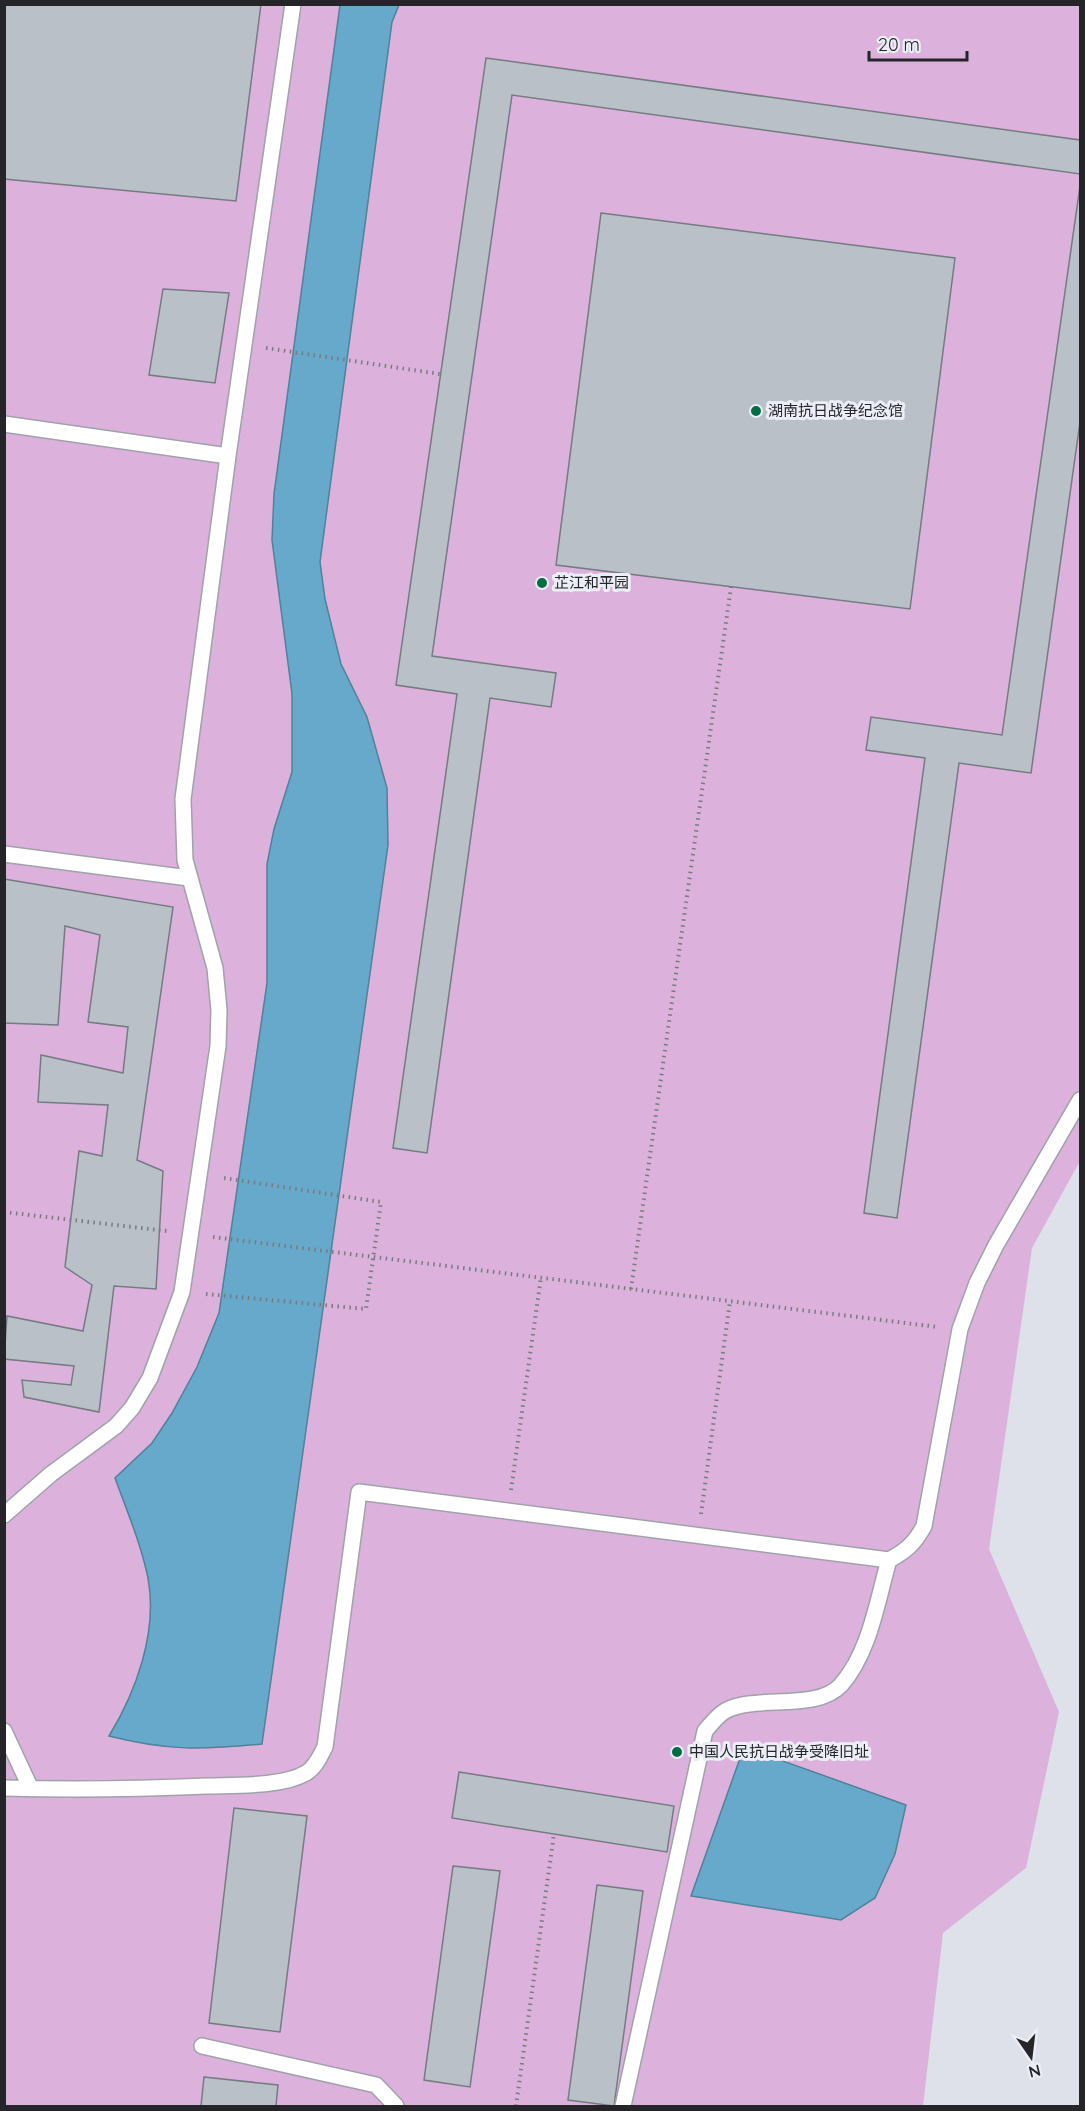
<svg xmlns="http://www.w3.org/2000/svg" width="1085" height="2111" font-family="Quicksand,'Noto Sans SC',sans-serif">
	<rect width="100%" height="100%" fill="#dee0ea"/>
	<path fill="#dcb2dc" d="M5,5H1080V1161L1032,1248L989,1549L1059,1712L1026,1868L943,1933L923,2106H5Z"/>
	<path fill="#66a9ca" stroke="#52819a" stroke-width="1.5" d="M340,5H399L392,22L320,562L325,599L341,664L367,717L387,788L388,845L262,1744C202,1750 168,1751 109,1736C136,1692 158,1632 148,1578C141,1544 127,1511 115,1478L152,1443L172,1413L197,1367L219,1313L267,983V864L274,829L292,772V694L272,540L274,494Z
		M744,1747L906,1805L895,1854L875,1898L841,1920L691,1896Z"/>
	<path fill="#b9c0c8" stroke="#757b83" stroke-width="1.5" d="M4,4H261L236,201L4,179Z
		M486,58L1080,140V174L512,95L432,656L556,673L551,707L490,698L427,1153L393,1148L457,694L396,685Z
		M1080,186V422L1031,773L959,763L897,1218L864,1213L925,758L866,750L871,717L1002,735Z
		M601,213L955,258L910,609L556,565Z
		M163,289L229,293L215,383L149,375Z
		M4,879L173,907L137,1160L163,1171L156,1289L114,1286L99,1412L24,1397L22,1380L71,1385L74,1366L4,1359L7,1316L83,1331L92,1285L65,1267L79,1151L102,1156L108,1105L38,1102L41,1055L123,1073L128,1027L88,1022L100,935L65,926L58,1025L4,1023Z
		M459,1772L674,1806L667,1852L452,1818Z
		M234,1808L307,1816L280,2032L209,2023Z
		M453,1866L500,1871L470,2087L424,2080Z
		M597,1885L643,1891L614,2106L568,2100Z
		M204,2077L278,2085L276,2106H201Z"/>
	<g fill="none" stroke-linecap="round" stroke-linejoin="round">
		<g stroke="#a0a2ab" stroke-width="18">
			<path id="lane" d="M4,424L228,456
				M4,854L189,878
				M4,1515L51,1474L116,1426L132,1408L150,1378L182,1292L218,1046L219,1010L215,968L185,860L183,799L228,456L293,4
				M4,1731L31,1789
				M4,1788C72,1790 139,1789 207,1786C235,1785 282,1787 306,1773C316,1767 320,1756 325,1747L359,1492L889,1560C906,1551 915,1543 924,1526L960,1329L977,1283L996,1245L1080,1100
				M202,2046L376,2085L396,2106
				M623,2106L705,1731C711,1724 717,1716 725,1711C756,1694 816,1712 841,1685C870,1652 877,1601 889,1560"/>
		</g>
		<path stroke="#7a7b81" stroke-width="4" stroke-dasharray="1.5 4.5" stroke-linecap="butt" d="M266,348L440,374
			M4,1212L167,1231
			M213,1237L938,1327
			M631,1289L731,587
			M206,1294L366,1309L381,1202L224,1178
			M511,1490L541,1277
			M701,1514L730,1301
			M516,2106L554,1834"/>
		<use href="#lane" stroke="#fff" stroke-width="15"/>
	</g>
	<g fill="#006d45" stroke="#ebedf7" stroke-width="2">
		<circle cx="756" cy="411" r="6"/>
		<circle cx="542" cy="583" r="6"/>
		<circle cx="677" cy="1752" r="6"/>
	</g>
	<g text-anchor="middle" stroke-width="6" stroke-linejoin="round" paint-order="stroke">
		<g font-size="15" fill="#252529" stroke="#ebedf7" text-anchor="start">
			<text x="768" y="416">湖南抗日战争纪念馆</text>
			<text x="554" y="588">芷江和平园</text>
			<text x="689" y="1757">中国人民抗日战争受降旧址</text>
		</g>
	</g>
	<rect width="1085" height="2111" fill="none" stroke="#252529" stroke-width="12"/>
	<g transform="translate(1031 2057) rotate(166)" stroke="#ebedf7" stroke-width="4.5" paint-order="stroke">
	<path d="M0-4.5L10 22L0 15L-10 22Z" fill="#252529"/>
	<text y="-9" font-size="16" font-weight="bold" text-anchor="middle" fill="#252529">N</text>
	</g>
	<path d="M869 51v9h98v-9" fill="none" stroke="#252529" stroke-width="3"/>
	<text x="878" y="51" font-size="18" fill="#252529" stroke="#ebedf7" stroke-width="4.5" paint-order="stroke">20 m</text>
</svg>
